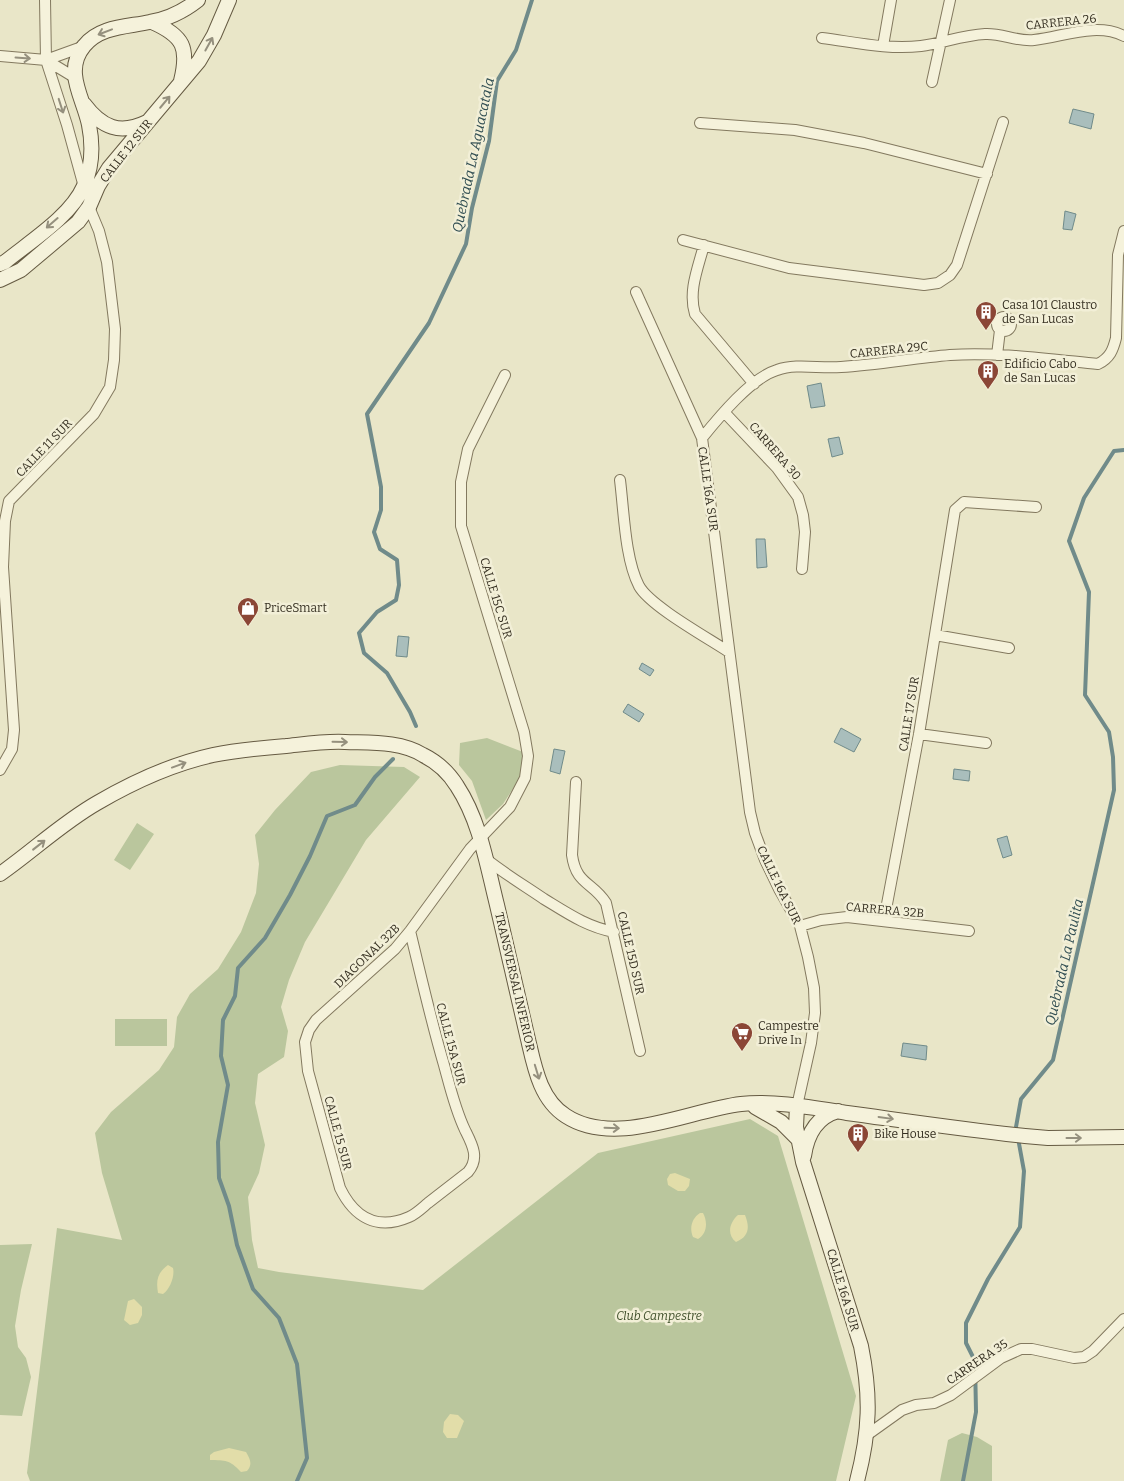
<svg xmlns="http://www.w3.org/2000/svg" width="1124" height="1481" font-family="Bitter,serif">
	<rect width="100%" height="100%" fill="#e9e6c8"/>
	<path fill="#bac69d" d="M487,738L523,752L520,778L503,804L486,820L472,781L459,765L460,743Z
		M340,765L404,767L420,777L366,840L305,942L289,980L281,1007L288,1031L284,1057L258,1074L255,1103L265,1145L259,1173L248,1197L252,1240L258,1268L279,1272L423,1290L598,1153L750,1119L778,1136L856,1396L836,1481H30L27,1473L57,1228L122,1240L102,1173L95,1133L111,1112L159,1070L174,1047L177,1017L190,994L218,969L241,932L256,893L259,864L255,835L275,810L311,772Z
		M137,823L154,834L130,870L114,860Z
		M115,1019H167V1046H115Z
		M32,1244L21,1290L15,1326L18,1347L26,1358L31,1377L22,1416L0,1415V1245Z
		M962,1433L977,1437L992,1446V1481H940L948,1440Z"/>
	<path fill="#e2dda9" d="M675,1173L690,1179L689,1186L685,1191H678L668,1185L667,1179L670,1174Z
		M700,1213H703C708,1222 707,1234 698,1239L693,1237C689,1228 692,1218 700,1213Z
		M738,1215H745C750,1227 749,1237 736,1242C726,1234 730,1222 738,1215Z
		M168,1265L173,1268C175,1276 170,1289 163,1294L158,1293C156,1281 157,1273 168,1265Z
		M134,1299L142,1307V1315L138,1323L130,1325L124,1320L128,1301Z
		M450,1414L458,1415L464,1421L457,1438H447L443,1432L444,1422Z
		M229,1448L246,1452C250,1459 253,1464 247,1471L241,1472C229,1459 226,1461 210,1460V1455L214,1452Z"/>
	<path fill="#a9bebc" stroke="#708b8a" d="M1073,109L1094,114L1091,129L1069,123Z
		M1065,211L1076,214L1072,230L1063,229Z
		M821,383L825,406L811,408L807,386Z
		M839,437L843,454L832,457L828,439Z
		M756,539H765L767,567L757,568Z
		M398,636L409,637L407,657L396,656Z
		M642,663L654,670L650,676L639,669Z
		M628,704L644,714L639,722L623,712Z
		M841,728L861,739L854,752L834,742Z
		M554,749L565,751L560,774L550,771Z
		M954,769L970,771L969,781L953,779Z
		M1007,836L1012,855L1003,858L997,839Z
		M903,1043L927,1046L926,1060L901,1056Z"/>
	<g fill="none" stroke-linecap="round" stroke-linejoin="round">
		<path stroke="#708b8a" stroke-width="4" d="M416,726L410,712L387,673L364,653L359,633L377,612L396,600L399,585L397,560L380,549L374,532L381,510V487L367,414L429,323L466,244L472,208L489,141L497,81L516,50L532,0
			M297,1481L307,1458L297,1364L279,1318L253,1289L237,1245L229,1206L219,1178L218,1142L228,1085L221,1056L223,1020L235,996L238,968L265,938L290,895L310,856L327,816L355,805L375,777L393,759
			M963,1481L976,1412L975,1361L966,1343V1323L988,1279L1020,1227L1024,1171L1016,1127L1021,1099L1053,1060L1114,790L1113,757L1109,732L1085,695L1089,592L1069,541L1084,498L1114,451L1124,450"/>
		<g stroke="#83795f" stroke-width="12">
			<path id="street" d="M45,0L46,60L67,125L84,187
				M822,38C854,42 888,50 921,46C942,43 964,35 985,34C1002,33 1017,42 1034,40C1063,37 1096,22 1124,36
				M883,46L891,0
				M0,56L46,60L82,47
				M46,60L74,77
				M932,82L950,0
				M700,123L795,130L864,143L987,174
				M683,240L789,268L924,285L938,283L950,275L957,265L1003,122
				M704,245C698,268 688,291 695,314L754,384
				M636,292L702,438L750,812L755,833L765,860L779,889L800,926L808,957L814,988L815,1013L811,1043L797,1106
				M997 324a7 7 0 1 1 14 0a7 7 0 1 1-14 0Z
				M997,355L1000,330
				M724,412L777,468L798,497L803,515L805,532L802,569
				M702,438C719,417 751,378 777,370C797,363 820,369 841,367C877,365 914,358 950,355C999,352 1049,359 1098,364C1110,358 1113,350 1116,338L1118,255L1124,231
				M620,480C624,512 625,559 639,586C650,606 708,638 729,652
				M935,635L1009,648
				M919,734L986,743
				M0,770L12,749L14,730L3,567L5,521L9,501L94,414L110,387L114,360L115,329L107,262L99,231L89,207
				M576,782L572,855C576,885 593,882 606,903L640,1051
				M486,859C505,874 525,886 544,899C567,913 587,927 614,932
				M884,920L919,734L955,510L964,502L1036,507
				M800,926L821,920L847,917L969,931
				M410,931C421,976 431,1021 444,1065C450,1087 455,1109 465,1130C472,1144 480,1158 468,1172C455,1182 441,1193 428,1203C422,1208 416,1214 409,1217C377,1231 354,1217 340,1188L308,1071L305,1042L309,1030L316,1020L395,949L410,931L470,849L510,807L525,778L528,756L524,732L461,526V482L468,449L505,375
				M867,1435L902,1410L916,1405L934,1403L951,1395L1001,1358L1021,1349H1032L1074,1358L1084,1357L1093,1351L1124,1319"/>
		</g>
		<g stroke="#655a42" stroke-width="16">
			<path id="secondary" d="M152,22C184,36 189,48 181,81
				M84,104C102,128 120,135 147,122
				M0,264L5,262C31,241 71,216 84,186C92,167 93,145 89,125C84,99 63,71 84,46C100,26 127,27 150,22C168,19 184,11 198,0
				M0,280L21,270L78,222L89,207L98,186L109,168L199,61L214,35L229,0
				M0,874C33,851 62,823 97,803C133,782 172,764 213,755C237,750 261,748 286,746C305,744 325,741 345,742C371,743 400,741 423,755C437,762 449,773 457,786C480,821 487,865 497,905C507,948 517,992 527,1035C534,1064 539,1099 566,1116C615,1148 689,1110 741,1104C773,1100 815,1108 847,1113C906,1121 966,1130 1025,1136L1048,1138L1124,1137
				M797,1106L796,1127L803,1162L861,1346C871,1396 870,1431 857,1481
				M755,1107L781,1122L798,1139
				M804,1156C807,1135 816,1117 838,1111"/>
		</g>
		<use href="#street" stroke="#f5f2db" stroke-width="10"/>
		<use href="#secondary" stroke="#f5f2db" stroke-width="14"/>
	</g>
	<defs><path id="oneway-shaft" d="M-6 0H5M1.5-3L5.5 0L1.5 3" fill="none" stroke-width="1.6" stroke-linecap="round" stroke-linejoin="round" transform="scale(1.25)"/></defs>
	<g stroke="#95907e">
		<use href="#oneway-shaft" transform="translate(105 32) rotate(159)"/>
		<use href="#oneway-shaft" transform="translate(209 44) rotate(-61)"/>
		<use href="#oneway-shaft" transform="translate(23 58) rotate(4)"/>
		<use href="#oneway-shaft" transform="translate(165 102) rotate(-50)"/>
		<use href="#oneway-shaft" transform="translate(61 106) rotate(72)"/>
		<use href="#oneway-shaft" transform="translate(52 223) rotate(139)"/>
		<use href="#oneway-shaft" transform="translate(340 742) rotate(1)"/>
		<use href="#oneway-shaft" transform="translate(179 765) rotate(-20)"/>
		<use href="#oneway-shaft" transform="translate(39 845) rotate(-38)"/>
		<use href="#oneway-shaft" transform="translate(537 1072) rotate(73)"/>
		<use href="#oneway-shaft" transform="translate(886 1118) rotate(8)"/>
		<use href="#oneway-shaft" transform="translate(612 1128) rotate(2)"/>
		<use href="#oneway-shaft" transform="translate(1074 1138)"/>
	</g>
	<defs>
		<g id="building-pin" transform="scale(1.125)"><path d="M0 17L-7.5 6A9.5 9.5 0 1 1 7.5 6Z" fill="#8b4636" stroke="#f2efd7"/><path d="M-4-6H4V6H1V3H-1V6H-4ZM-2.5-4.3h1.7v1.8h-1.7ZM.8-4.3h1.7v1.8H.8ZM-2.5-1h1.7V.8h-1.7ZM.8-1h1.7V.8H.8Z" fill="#fff"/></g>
		<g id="shop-pin" transform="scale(1.125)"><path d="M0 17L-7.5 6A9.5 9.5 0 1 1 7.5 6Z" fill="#8b4636" stroke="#f2efd7"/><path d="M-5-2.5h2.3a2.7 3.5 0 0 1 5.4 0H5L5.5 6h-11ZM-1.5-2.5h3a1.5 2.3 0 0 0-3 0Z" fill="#fff"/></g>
		<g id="supermarket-pin" transform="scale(1.125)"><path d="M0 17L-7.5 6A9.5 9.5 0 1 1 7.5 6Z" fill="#8b4636" stroke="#f2efd7"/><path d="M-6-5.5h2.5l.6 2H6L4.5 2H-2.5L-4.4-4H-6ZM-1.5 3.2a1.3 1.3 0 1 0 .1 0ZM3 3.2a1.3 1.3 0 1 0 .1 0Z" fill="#fff"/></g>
	</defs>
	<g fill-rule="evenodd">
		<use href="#building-pin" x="986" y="312"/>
		<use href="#building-pin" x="988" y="371"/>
		<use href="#shop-pin" x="248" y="608"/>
		<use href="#supermarket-pin" x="742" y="1033"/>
		<use href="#building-pin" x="858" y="1134"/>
	</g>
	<g text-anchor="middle" stroke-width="5" stroke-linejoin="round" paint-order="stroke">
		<g font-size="12" fill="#352f21" stroke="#f2efd7">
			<text transform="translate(1061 22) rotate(-6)" y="4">CARRERA 26</text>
			<text transform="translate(126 151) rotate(-52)" y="4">CALLE 12 SUR</text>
			<text transform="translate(889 350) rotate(-6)" y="4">CARRERA 29C</text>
			<text transform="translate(44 448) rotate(-46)" y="4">CALLE 11 SUR</text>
			<text transform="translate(775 451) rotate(49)" y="4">CARRERA 30</text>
			<text transform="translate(708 489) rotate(82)" y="4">CALLE 16A SUR</text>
			<text transform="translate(496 598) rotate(73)" y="4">CALLE 15C SUR</text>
			<text transform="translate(909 714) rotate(-81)" y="4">CALLE 17 SUR</text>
			<text transform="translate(779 885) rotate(64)" y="4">CALLE 16A SUR</text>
			<text transform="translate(885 910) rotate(5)" y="4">CARRERA 32B</text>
			<text transform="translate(631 953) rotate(77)" y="4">CALLE 15D SUR</text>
			<text transform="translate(367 956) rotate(-44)" y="4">DIAGONAL 32B</text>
			<text transform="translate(515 982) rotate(77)" y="4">TRANSVERSAL INFERIOR</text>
			<text transform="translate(451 1044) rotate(75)" y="4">CALLE 15A SUR</text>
			<text transform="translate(338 1133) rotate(75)" y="4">CALLE 15 SUR</text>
			<text transform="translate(843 1290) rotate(73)" y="4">CALLE 16A SUR</text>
			<text transform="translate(977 1362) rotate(-34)" y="4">CARRERA 35</text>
		</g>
		<g font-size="12" fill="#352f21" stroke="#f2efd7" text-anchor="start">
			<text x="1002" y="309">Casa 101 Claustro<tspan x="1002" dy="14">de San Lucas</tspan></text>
			<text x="1004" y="368">Edificio Cabo<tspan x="1004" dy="14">de San Lucas</tspan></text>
			<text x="264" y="612">PriceSmart</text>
			<text x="758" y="1030">Campestre<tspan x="758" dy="14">Drive In</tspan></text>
			<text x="874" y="1138">Bike House</text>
		</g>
		<g font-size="12" font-style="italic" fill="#3f4f2a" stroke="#f2efd7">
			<text x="659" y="1320">Club Campestre</text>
		</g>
		<g font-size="14" font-style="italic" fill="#324f53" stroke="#f2efd7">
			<text transform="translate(473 155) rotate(-78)" y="5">Quebrada La Aguacatala</text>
			<text transform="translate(1064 962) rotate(-77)" y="5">Quebrada La Paulita</text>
		</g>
	</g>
</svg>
